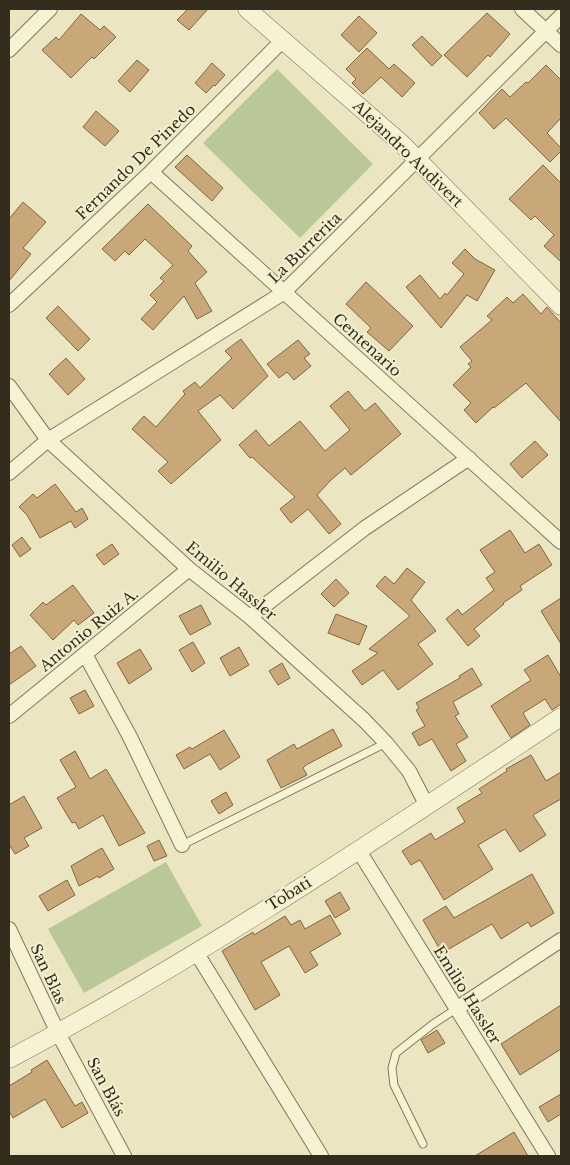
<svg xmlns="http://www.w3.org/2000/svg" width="570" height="1165" font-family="'Libre Baskerville',serif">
	<rect width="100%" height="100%" fill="#ebe6c1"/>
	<path fill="#b9c896" d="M277,69L373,164L300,238L203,143Z
		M166,862L202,926L84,993L48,929Z"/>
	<path fill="#c8a879" stroke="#816641" d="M188,9H208L189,30L177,20Z
		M487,13L510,34L490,57L488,55L467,77L444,55Z
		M81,14L100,30L104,26L116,37L94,59L92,57L71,78L42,50L56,37L59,40Z
		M359,16L377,33L359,52L341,35Z
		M422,36L442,56L432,66L412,45Z
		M367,48L389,69L394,64L415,83L402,97L381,77L363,94L352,83L356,79L346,69Z
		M137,60L149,70L130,92L118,81Z
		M212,63L225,75L215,86L214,85L206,93L195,83Z
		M546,65L561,80V118L547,133L561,148V151L550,162L506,118L494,129L479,113L502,89L510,97L526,82L528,83Z
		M96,111L119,131L105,146L83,127Z
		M187,155L223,188L212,201L175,167Z
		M543,165L561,183V262L544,246L554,235L535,216L531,220L509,199Z
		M23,202L46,222L23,248L31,254L9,281V219Z
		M148,204L192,246L188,251L207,272L195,283L212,311L197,319L184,296L153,330L141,319L157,302L150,295L164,281L160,278L173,265L145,239L129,255L125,251L115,261L102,249Z
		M465,249L475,259L495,270L477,301L467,295L441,328L406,287L420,275L440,299L445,293L447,295L464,274L452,263Z
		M366,282L413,326L389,351L367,332L371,328L346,304Z
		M523,294L541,314L547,307L561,323V422L526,383L494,408L493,407L476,423L464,410L471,403L453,385L471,367L468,364L472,361L460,347L492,320L487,316L507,297L513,303Z
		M58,306L90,339L78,351L46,318Z
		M241,339L268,376L233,409L220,395L198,411L221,440L171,484L158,471L168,462L132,429L144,416L156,427L185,394L183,391L195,382L200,388L232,358L225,351Z
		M298,340L310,354L304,358L311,366L294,380L287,372L279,378L267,364Z
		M66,358L85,379L68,395L49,374Z
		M348,391L365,411L375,403L401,434L351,475L345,468L331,480L317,495L341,524L329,534L308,509L291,523L280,509L295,497L252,457L250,458L239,445L256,430L269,446L300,421L325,451L350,430L330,406Z
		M535,441L548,455L522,478L510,464Z
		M55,484L76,512L82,508L88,519L75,528L71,521L40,538L27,515L19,507L33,494L37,498Z
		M510,530L525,553L539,544L552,565L520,586L522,590L503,603L504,604L474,629L480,636L468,646L446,619L458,609L462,615L494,590L486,578L495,572L480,550Z
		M22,537L31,549L20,557L12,545Z
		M112,544L119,554L104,565L96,555Z
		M407,568L425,582L411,600L436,631L418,644L433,664L398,690L383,670L362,685L352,671L378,653L369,649L410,616L376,586L385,576L394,584Z
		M336,579L349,593L334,607L321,594Z
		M73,585L94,613L78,625L74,620L53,640L30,615L43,602L46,605Z
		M561,598V644L541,611Z
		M201,605L211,624L190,635L179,616Z
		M336,614L367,626L359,645L328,633Z
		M193,642L205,663L192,672L179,650Z
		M21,646L36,666L9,685V654Z
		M239,647L249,665L230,676L220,658Z
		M140,649L152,669L129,684L117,663Z
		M548,655L561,677V704L552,710L545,699L523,713L530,725L511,738L491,706L531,680L524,670Z
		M282,663L290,678L278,685L269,671Z
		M472,668L482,685L453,702L459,714L455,716L468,737L456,744L466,761L451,771L432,739L419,746L412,733L425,726L416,710L419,708L416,703L460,678L459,676Z
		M85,690L94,706L79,714L70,698Z
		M333,729L342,746L306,765L303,768L307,775L281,788L267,760L294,744L297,749Z
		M224,730L240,757L220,770L210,754L184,769L176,755L190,747L192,749Z
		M75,751L90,779L106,769L145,833L119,846L103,815L79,829L75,822L72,823L57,798L76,787L60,760Z
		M531,755L546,781L561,772V799L533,815L546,835L520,852L505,829L478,845L493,869L444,900L420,860L411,865L402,851L431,833L435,840L465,822L457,808L482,793L479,789L507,771L506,769Z
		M226,792L233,805L219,814L211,801Z
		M24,796L42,828L24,838L29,846L15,854L9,844V805Z
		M159,840L167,856L154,861L147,846Z
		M102,848L114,869L99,878L98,876L79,886L71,866Z
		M532,874L554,913L531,927L528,922L501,939L492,924L442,953L423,920L446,906L454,918Z
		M67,880L75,895L48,911L39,896Z
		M340,892L350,909L335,918L325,901Z
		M330,915L341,934L310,952L318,965L305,973L289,946L261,962L280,995L255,1010L222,951L253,932L254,935L285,916L291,925L300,920L305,929Z
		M561,1005V1049L520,1075L501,1044Z
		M437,1030L445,1043L428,1053L421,1040Z
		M47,1060L75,1106L82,1102L88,1113L62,1128L45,1099L13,1118L9,1111V1086L32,1072L31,1070Z
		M561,1094V1114L548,1122L539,1107Z
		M514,1132L528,1156H475Z"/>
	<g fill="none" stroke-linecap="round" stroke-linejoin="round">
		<g stroke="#84775a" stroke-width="9">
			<path id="service" d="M182,845L386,743
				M423,1144L394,1085L392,1068L396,1053L433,1024L456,1009"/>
		</g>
		<g stroke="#84775a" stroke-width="16">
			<path id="minor" d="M522,9L561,45
				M9,50L50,9
				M151,172L561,542
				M9,305L151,172L283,40
				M9,386L48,440L189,569L250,617L364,720L386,743L409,771L427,806
				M9,473L48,440L283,293L561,16
				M250,617L365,528L469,458
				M85,654L130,737L182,845
				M9,716L189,569
				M359,851L548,1156
				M9,929L58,1033L124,1156
				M196,952L321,1156
				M456,1009L561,940"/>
		</g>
		<g stroke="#84775a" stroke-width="19">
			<path id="tertiary" d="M247,9L402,144L561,306
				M9,1059C200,958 381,836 561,717"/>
		</g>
		<use href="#service" stroke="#f7f2d3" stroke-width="7"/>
		<use href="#minor" stroke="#f7f2d3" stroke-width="14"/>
		<use href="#tertiary" stroke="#f7f2d3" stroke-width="18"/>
	</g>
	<g text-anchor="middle" stroke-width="4" stroke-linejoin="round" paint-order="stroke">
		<g font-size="15" fill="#342c1d" stroke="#f3efd0">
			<text transform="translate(408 154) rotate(44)" y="5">Alejandro Audivert</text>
			<text transform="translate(136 162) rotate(-44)" y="5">Fernando De Pinedo</text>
			<text transform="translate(305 248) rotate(-44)" y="5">La Burrerita</text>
			<text transform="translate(367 345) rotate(42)" y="5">Centenario</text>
			<text transform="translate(231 581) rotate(40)" y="5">Emilio Hassler</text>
			<text transform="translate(89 630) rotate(-39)" y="5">Antonio Ruiz A.</text>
			<text transform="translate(289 894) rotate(-32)" y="5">Tobati</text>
			<text transform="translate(48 974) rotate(65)" y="5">San Blas</text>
			<text transform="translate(467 995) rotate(58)" y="5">Emilio Hassler</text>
			<text transform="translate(106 1087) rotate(62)" y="5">San Blás</text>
		</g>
	</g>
	<rect width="570" height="1165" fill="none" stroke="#342c1d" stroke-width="20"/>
</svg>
